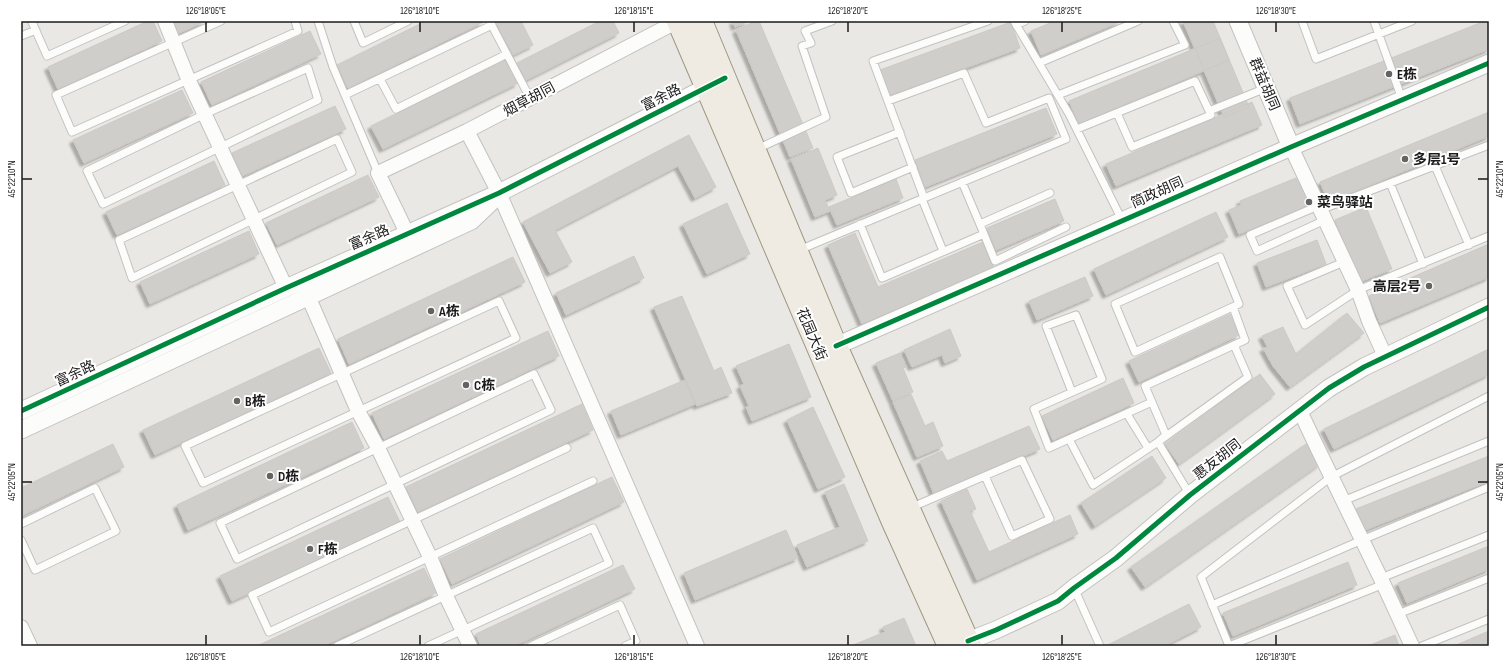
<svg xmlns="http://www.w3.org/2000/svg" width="1510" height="667" font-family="'Sofia Sans Condensed','Noto Sans SC',sans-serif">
	<defs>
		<filter id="shadow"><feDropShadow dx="-3.5" dy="3.5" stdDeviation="1" flood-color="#0004"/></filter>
	</defs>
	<rect width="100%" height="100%" fill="#eae8e4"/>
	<path fill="#d0cecb" stroke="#cdc9c5" filter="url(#shadow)" d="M148,21H153L162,41L58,89L48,67Z
		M171,21H205L177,34Z
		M426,21H482L483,22L348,88L337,65Z
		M495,21H521L533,45L513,55Z
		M600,21H613L619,33L526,80L517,63Z
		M733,21H749L735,27Z
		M756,21H759L813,148L790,157L736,30Z
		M1055,21H1121L1041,55L1031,31Z
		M1183,21H1213L1249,107L1224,117Z
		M1485,21H1489V49L1300,124L1290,98Z
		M1011,22L1020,48L889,96L880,70Z
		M310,31L321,54L212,105L201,82Z
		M1220,38L1229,60L1079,124L1069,101Z
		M506,60L518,83L383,149L371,126Z
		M182,90L193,113L84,163L73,140Z
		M1252,102L1262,125L1116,186L1106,164Z
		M335,106L346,129L242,176L232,153Z
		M1046,108L1057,134L925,187L915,160Z
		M1489,112V136L1329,202L1320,182Z
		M689,135L716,187L695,198L678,166L555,230L572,262L550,273L523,222Z
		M818,148L837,195L825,200L830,211L815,217L791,159Z
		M214,161L225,185L117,235L106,212Z
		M368,175L379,197L277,245L266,223Z
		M1296,178L1298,183L1304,181L1313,204L1239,234L1229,210L1241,205L1240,201Z
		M896,179L903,198L837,225L829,207Z
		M1055,199L1064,221L996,250L987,228Z
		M727,203L750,254L707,274L683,224Z
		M1366,207L1392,269L1359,282L1335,220Z
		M1216,212L1228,237L1106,295L1094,269Z
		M249,231L259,254L150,304L140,282Z
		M855,233L878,287L983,242L994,268L862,324L828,245Z
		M1317,240L1326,264L1266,287L1257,263Z
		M1489,244V277L1380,323L1369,296Z
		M634,256L644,278L566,315L556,293Z
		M513,257L525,282L349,364L338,339Z
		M1085,277L1093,296L1037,320L1029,301Z
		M682,296L714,371L721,367L732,393L697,406L654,307Z
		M1347,313L1364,333L1290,387L1273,366L1263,348H1268L1262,336L1283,327L1296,354Z
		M1230,314L1239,335L1139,382L1129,361Z
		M950,329L961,356L945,363L942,355L912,367L904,350Z
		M548,331L559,356L384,439L372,413Z
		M789,344L811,397L752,421L746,407L749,406L740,386L744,384L736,366Z
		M319,348L331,373L155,455L143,430Z
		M1489,349V374L1334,449L1324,429Z
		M900,353L906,367L903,368L913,392L893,401L876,363Z
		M1260,374L1275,394L1179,464L1165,444Z
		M1123,378L1134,403L1053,440L1042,416Z
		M685,380L695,404L621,435L611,411Z
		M911,394L925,426L933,422L943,446L917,457L893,402Z
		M582,404L593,430L418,512L406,487Z
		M813,407L845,477L818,489L787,420Z
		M352,422L364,448L188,530L177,505Z
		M1029,426L1040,449L934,494L920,461L942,451L947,461Z
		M113,444L124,467L21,516V488Z
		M1306,444L1320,464L1145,587L1131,567Z
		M1152,456L1166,478L1095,526L1081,503Z
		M1489,456V481L1365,530L1356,509Z
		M612,477L624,502L452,584L440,559Z
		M844,484L868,541L807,567L797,545L840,527L825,492Z
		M967,489L976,509L970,511L989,552L1070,515L1078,534L977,580L941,501Z
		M388,497L400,522L232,601L220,576Z
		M786,530L798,558L695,600L684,573Z
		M1489,546V569L1407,603L1398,583Z
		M1348,562L1357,585L1233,636L1223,613Z
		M623,565L635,589L514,646H481L476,634Z
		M424,568L436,593L323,646H257Z
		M1189,604L1201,627L1164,646H1106Z
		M904,618L916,646H851L885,632L883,627Z
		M1489,631V646H1454Z
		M1395,635L1399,646H1368Z"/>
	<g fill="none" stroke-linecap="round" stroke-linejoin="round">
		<g stroke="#c2c2c0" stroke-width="9">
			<path id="service" d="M34,21L32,22L47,56L125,21
				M221,21L56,95L72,132L298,31L295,21
				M318,21L333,67L378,173
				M354,21L363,43L408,21
				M1014,21L1069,114L1122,220
				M1302,21L1316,59L1412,21
				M1374,21L1402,99
				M490,22L530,98
				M1016,25L1025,21
				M21,36L36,30
				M1039,63L1138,21
				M308,68L318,100L103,204L87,171L205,114Z
				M380,79L396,109L507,54
				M345,95L492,25
				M1058,95L1185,45L1173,21
				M1209,111L1266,88
				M1077,129L1195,81L1211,115L1132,147L1117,113
				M900,132L837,157L851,193L913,167
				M337,139L352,172L132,278L119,240Z
				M757,149L826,117L802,46L811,43L805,31L832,21
				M1435,166L1469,245
				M1390,183L1423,264
				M924,198L873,61L988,21
				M922,199L943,251
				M1318,206L1250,235L1257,251L1325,220
				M1320,210L1489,145
				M860,224L882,278L984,234L962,182
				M980,224L1050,193
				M984,234L995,261L1066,227
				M799,250L1066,139L1049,98L986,123L964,73L888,101
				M1220,257L1239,304L1135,352L1115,304Z
				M1344,262L1287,286L1305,325L1358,290L1489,236
				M499,301L516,338L203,483L185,446Z
				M1233,307L1245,340L1234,345
				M534,374L551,410L237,559L220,523Z
				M1152,402L1069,439L1093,485L1158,442L1248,377L1234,345L1145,386L1166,435L1158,442L1190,495
				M1127,414L1148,448
				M1069,439L1049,448L1034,409L1102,379L1076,315L1046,326L1072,392
				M567,448L252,595L269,632L593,481
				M1343,501L1489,441
				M910,508L1022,460L1050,519L1012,536L985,476
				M21,524L95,488L116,531L35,570L21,540
				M1381,578L1489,535
				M1074,588L1100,646
				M1212,605L1362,540L1489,487
				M1398,614L1489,578
				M337,646L593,528L609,563L428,646
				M531,646L620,605L636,641L625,646
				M1229,646L1201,577L1331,477L1489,396
				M1229,646L1384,584
				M1422,646L1489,619"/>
		</g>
		<g stroke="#c2c2c0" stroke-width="16">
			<path id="minor" d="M165,21L189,81L286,288
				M467,131L499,193L697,646
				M1291,147L1358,290L1369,321L1385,356
				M407,233L378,173L467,131L678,21
				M308,296L358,411L378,448L430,557L446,596L470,646
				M1300,411L1315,443L1382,581L1412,646
				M21,627L30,646"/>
		</g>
		<g stroke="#c2c2c0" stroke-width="19">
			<path id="tertiary" d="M1238,21L1291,147
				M836,346L1291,147L1489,63
				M21,411L286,288L499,193L717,82
				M21,430L471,221L492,201
				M968,641L996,630L1058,601L1074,588L1116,558L1190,495L1329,388L1364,367L1489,307"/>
		</g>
		<g stroke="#9f9781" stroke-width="24">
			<path id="primary" d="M678,21L893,522L949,646
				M701,21L836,346L970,646"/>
		</g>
		<use href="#service" stroke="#fcfcfb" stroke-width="7"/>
		<use href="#minor" stroke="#fcfcfb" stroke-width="14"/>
		<use href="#tertiary" stroke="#fcfcfb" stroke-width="17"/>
		<use href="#primary" stroke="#efebe3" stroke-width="22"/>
		<g stroke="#fff" stroke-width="8">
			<path id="cycleway" d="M836,346L1291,147L1489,63
				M21,411L286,288L499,193L725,78
				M968,641L996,630L1058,601L1074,588L1116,558L1190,495L1329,388L1364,367L1489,307"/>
		</g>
		<use href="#cycleway" stroke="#00873e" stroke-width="5"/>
	</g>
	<path fill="none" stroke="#1b1b1b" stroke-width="1.5" d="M206,22V32M420,22V32M634,22V32M848,22V32M1062,22V32M1276,22V32M22,179H32M1478,179H1488M22,482H32M1478,482H1488M206,635V645M420,635V645M634,635V645M848,635V645M1062,635V645M1276,635V645"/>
	<g fill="#636361" stroke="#fff" stroke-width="1.5">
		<circle cx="1389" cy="74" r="4"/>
		<circle cx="1405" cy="159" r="4"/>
		<circle cx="1309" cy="202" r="4"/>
		<circle cx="1429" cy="286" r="4"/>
		<circle cx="431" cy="311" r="4"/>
		<circle cx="466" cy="385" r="4"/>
		<circle cx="237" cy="401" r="4"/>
		<circle cx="270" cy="476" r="4"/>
		<circle cx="310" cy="549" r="4"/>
	</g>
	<g text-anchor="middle" stroke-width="4" stroke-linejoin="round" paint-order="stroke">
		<g font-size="14" font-weight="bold" fill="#1b1b1b" stroke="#fff" text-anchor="start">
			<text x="1397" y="79">E栋</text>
			<text x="1413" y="164">多层1号</text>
			<text x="1317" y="207">菜鸟驿站</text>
			<text x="1421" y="291" text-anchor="end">高层2号</text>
			<text x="439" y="316">A栋</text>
			<text x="474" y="390">C栋</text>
			<text x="245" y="406">B栋</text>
			<text x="278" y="481">D栋</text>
			<text x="318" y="554">F栋</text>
		</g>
		<g font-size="14" fill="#1b1b1b" stroke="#fff">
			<text transform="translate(1265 84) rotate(67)" y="5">群益胡同</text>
			<text transform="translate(661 97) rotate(-27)" y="5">富余路</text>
			<text transform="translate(529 99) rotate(-28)" y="5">烟草胡同</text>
			<text transform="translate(1157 192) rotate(-24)" y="5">简政胡同</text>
			<text transform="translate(369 237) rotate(-24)" y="5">富余路</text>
			<text transform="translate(812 334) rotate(67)" y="5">花园大街</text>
			<text transform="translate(75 373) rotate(-25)" y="5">富余路</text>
			<text transform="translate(1217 459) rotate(-38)" y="5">惠友胡同</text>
		</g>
	</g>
	<rect width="1510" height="667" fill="none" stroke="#ffffff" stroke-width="44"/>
	<rect x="22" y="22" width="1466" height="623" fill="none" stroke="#1b1b1b" stroke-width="1.5"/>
	<g font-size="10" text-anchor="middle" fill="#1b1b1b">
		<text x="206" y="14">126°18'05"E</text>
		<text x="420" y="14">126°18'10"E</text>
		<text x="634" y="14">126°18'15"E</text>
		<text x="848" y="14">126°18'20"E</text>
		<text x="1062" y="14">126°18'25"E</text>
		<text x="1276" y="14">126°18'30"E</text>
		<text transform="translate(11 179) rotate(-90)" y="4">45°22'10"N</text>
		<text transform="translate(1499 179) rotate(-90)" y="4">45°22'10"N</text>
		<text transform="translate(11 482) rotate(-90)" y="4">45°22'05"N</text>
		<text transform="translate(1499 482) rotate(-90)" y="4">45°22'05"N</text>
		<text x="206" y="660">126°18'05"E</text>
		<text x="420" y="660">126°18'10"E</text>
		<text x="634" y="660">126°18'15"E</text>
		<text x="848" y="660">126°18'20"E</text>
		<text x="1062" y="660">126°18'25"E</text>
		<text x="1276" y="660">126°18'30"E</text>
	</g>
</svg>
